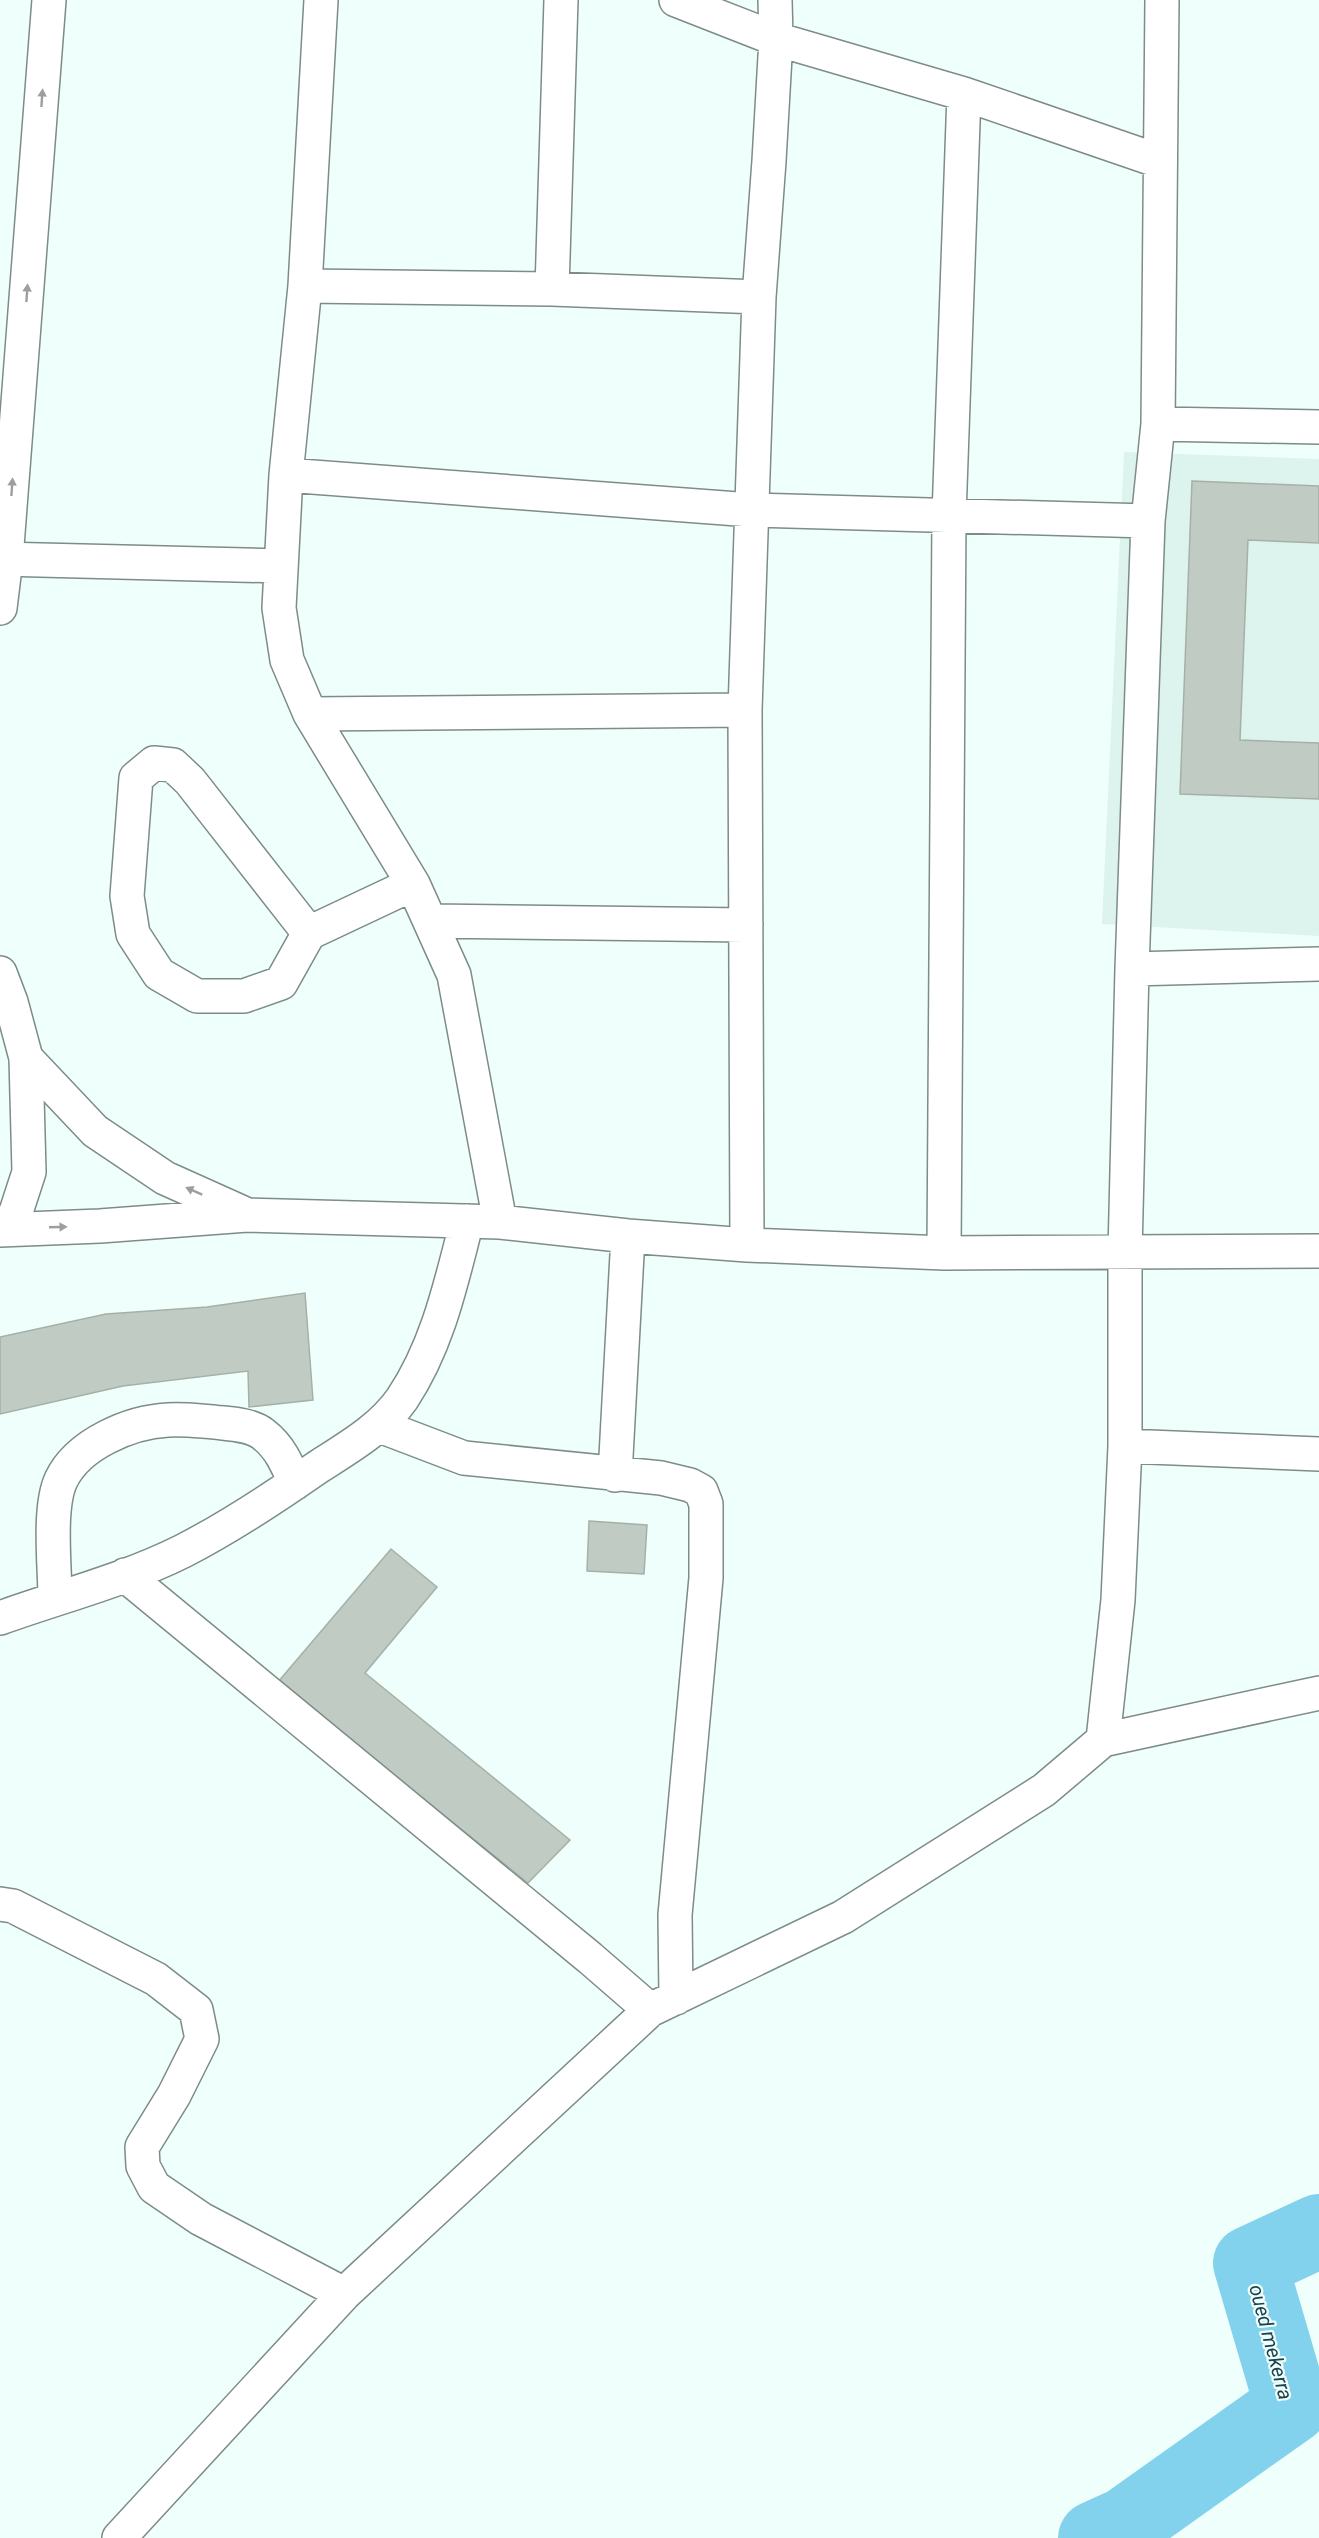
<svg xmlns="http://www.w3.org/2000/svg" width="1319" height="2538" font-family="Roboto,sans-serif">
	<rect width="100%" height="100%" fill="#effffb"/>
	<path fill="#dcf4ed" d="M1124,452L1319,459V936L1102,924Z"/>
	<g fill="none" stroke-linecap="round" stroke-linejoin="round">
		<path stroke="#82d2ee" stroke-width="74" d="M1095,2538L1126,2524L1292,2406L1250,2263L1319,2231"/>
	</g>
	<path fill="#bfcbc3" stroke="#a5b0a8" stroke-width="1.5" d="M1192,481L1319,486V543L1248,540L1240,740L1319,743V799L1180,794Z
		M305,1293L313,1400L249,1407L248,1371L123,1386L0,1414V1337L106,1314L207,1307Z
		M589,1521L647,1525L644,1574L587,1571Z
		M391,1549L437,1587L365,1673L570,1840L528,1883L278,1682Z"/>
	<g fill="none" stroke-linecap="round" stroke-linejoin="round">
		<g stroke="#7d8c88" stroke-width="36">
			<path id="minor" d="M321,0L305,286L286,475L279,608L287,660L310,714L413,884L454,975L500,1222
				M676,0L776,39L964,94L1159,161
				M305,286L552,289L759,297
				M552,289L561,0
				M1158,424L1319,427
				M286,475L751,510L1148,521
				M0,559L281,566
				M310,714L745,710
				M431,921L746,925
				M309,933L190,781L173,765L154,763L136,778L127,896L133,934L159,974L197,996H244L281,983L309,933L413,884
				M1132,969L1319,964
				M26,1058L95,1131L165,1178L243,1213
				M0,1230L100,1226L247,1215L500,1222L628,1236L747,1245L944,1253L1319,1251
				M747,1245L745,710L759,297L769,161L776,39L775,0
				M944,1253L949,516L964,94
				M380,1426L464,1458L661,1478L690,1485L701,1491L706,1504V1578L675,1915L676,1998
				M1125,1446L1319,1454
				M615,1475L628,1236
				M125,1575L590,1958L650,2010
				M55,1599C55,1567 48,1508 61,1480C78,1444 130,1422 168,1420C184,1419 199,1421 214,1422C230,1424 250,1424 263,1434C280,1447 287,1464 295,1483
				M0,1618C61,1596 125,1580 183,1551C230,1527 275,1497 318,1467C349,1447 381,1429 402,1399C438,1345 451,1283 467,1221
				M1103,1740L1319,1693
				M0,1904L13,1906L156,1979L196,2010L202,2039L174,2095L142,2147L143,2166L154,2187L201,2219L344,2294
				M119,2538L344,2294L650,2010L843,1917L1044,1790L1103,1740L1118,1600L1125,1446V1252L1132,969L1148,521L1158,424L1162,0"/>
		</g>
		<g stroke="#7d8c88" stroke-width="36">
			<path id="major" d="M0,608L6,559L49,0
				M0,973L11,1002L26,1058L29,1172L15,1215L0,1229"/>
		</g>
		<use href="#minor" stroke="#fff" stroke-width="33"/>
		<use href="#major" stroke="#fff" stroke-width="33"/>
	</g>
	<defs><path id="oneway-solid" d="M-6-.8H1V-3.2L6.5 0L1 3.2V.8H-6Z" transform="scale(1.5)"/></defs>
	<g fill="#9d9f9e">
		<use href="#oneway-solid" transform="translate(42 98) rotate(-86)"/>
		<use href="#oneway-solid" transform="translate(27 293) rotate(-86)"/>
		<use href="#oneway-solid" transform="translate(12 487) rotate(-86)"/>
		<use href="#oneway-solid" transform="translate(194 1191) rotate(-156)"/>
		<use href="#oneway-solid" transform="translate(58 1227) rotate(-2)"/>
	</g>
	<g text-anchor="middle" stroke-width="4.5" stroke-linejoin="round" paint-order="stroke">
		<g font-size="20" font-style="italic" fill="#1d414e" stroke="#effffb">
			<text transform="translate(1271 2342) rotate(75)" y="7">oued mekerra</text>
		</g>
	</g>
</svg>
